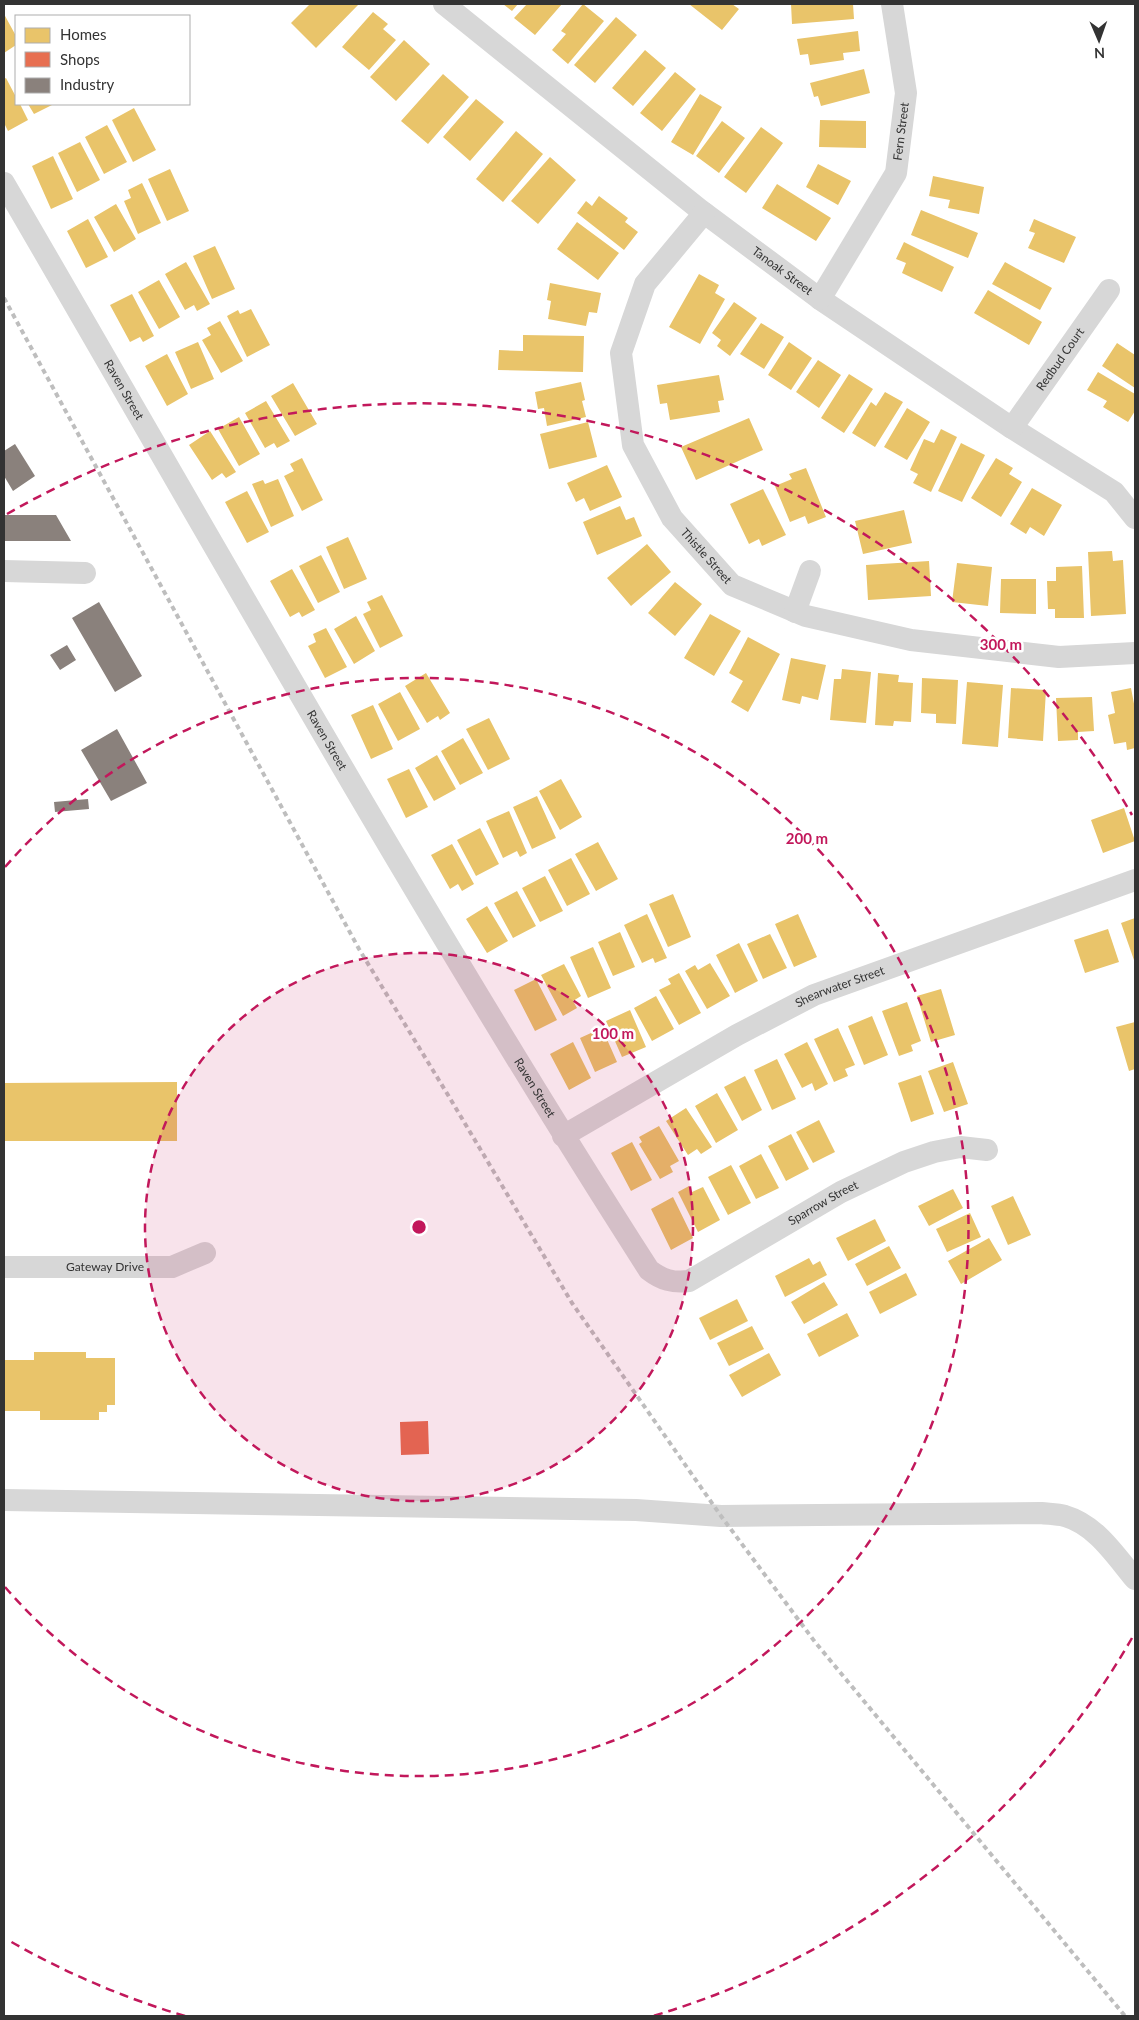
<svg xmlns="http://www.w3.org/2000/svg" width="1139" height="2020" font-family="Lato,sans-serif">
	<rect width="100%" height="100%" fill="#fff"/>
	<path fill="#e9c46a" d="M310,4H359L316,48L291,23Z
		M503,4H518L512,11Z
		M527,4H562L535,35L514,18Z
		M583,4L604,21L568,64L552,50L566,34L561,31Z
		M689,4H732L739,9L722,30Z
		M791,4H853L854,19L792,24Z
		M373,12L388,24L383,29L396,40L369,70L342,47Z
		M4,14L16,36V45L4,53Z
		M616,17L637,35L595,83L574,65Z
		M858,31L860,51L843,53L844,60L810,65L808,54L800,55L797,39Z
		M404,40L430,64L396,101L370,77Z
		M645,50L666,68L633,106L612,88Z
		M864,69L870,93L821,106L818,96L814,97L810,83Z
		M675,72L696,89L662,131L640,113Z
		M443,74L469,97L428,144L401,121Z
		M6,78L16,97V104H20L28,120L8,131L4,123V79Z
		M700,94L722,107L693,155L671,142Z
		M476,99L504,122L470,161L443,137Z
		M28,104H54L34,114Z
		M134,108L156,150L133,162L112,120Z
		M820,120L866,121V148L819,147Z
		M722,121L745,138L719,173L696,156Z
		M107,125L127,162L104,174L85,137Z
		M761,127L783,143L746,193L724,177Z
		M516,131L543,154L503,202L476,179Z
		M80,142L100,180L77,192L58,153Z
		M53,156L73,199L51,209L32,166Z
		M550,157L576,180L538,224L511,201Z
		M818,164L851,181L838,205L806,187Z
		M170,169L189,211L167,221L148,179Z
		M933,176L984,187L979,214L948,208L950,200L929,196Z
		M142,183L161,223L138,234L124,201L131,198L128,190Z
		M777,184L831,218L816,241L762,208Z
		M599,196L628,218L625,222L638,232L624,250L577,213L586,201L592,206Z
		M116,204L136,239L114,252L94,217Z
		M921,210L978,233L968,258L911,235Z
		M88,219L108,257L86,268L67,231Z
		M1034,219L1076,237L1064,263L1028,248L1035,233L1029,231Z
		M577,222L619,253L598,280L557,249Z
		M904,242L954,267L942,292L902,273L906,263L896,259Z
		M215,246L235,289L212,299L193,256Z
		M186,262L210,304L197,311L194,305L185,310L165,274Z
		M1005,262L1052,288L1040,310L992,284Z
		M699,274L719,285L715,293L725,299L700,344L669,327Z
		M159,280L180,317L159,329L138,292Z
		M550,283L601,293L597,313L589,312L586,326L548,319L551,301L547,300Z
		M988,290L1042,322L1029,345L974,313Z
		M132,294L154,336L143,342L140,337L130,342L110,305Z
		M734,302L757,318L730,356L717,346L721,340L712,333Z
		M251,309L270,345L247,357L227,316L238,310L240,314Z
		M220,321L243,361L221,373L202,340L211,335L207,328Z
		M761,323L784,337L764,369L740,354Z
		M523,335L584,336L583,372L498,370L499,350L523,351Z
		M198,342L214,379L191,389L175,352Z
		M789,342L812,358L791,390L768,375Z
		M1117,343L1135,355V388L1102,366Z
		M167,354L188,394L167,406L145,366Z
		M818,360L841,375L819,408L796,392Z
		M1098,372L1135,394V411L1128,422L1103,407L1107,401L1087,390Z
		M849,374L873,389L844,433L821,418Z
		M719,375L724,400L718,401L720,412L670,420L667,403L660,404L657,385Z
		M581,382L585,400L582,401L586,417L547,426L544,408L538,409L535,392Z
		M293,383L317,424L295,436L271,396Z
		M885,392L903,402L875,447L852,433L871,402L876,406Z
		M266,401L290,441L277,448L274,443L265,448L245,413Z
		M907,408L930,422L907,460L884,447Z
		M239,417L260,454L239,466L218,429Z
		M749,418L763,450L696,480L681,447Z
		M588,422L597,457L549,469L540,434Z
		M941,429L957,437L931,492L913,483L918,474L910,470L924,439L934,443Z
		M210,431L236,472L226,478L222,473L212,480L189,445Z
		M961,443L985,455L962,502L938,491Z
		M302,458L323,500L302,511L284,476L294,471L290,464Z
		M996,458L1013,468L1009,474L1022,482L1001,517L971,498Z
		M607,465L622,497L590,511L584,498L576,502L567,483Z
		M806,468L826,517L808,524L805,516L790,522L775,486L792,479L789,474Z
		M278,479L294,516L271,527L252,484L263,480L265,484Z
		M1032,488L1062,505L1044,536L1030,527L1026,534L1010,524Z
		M763,489L786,535L762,546L759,539L749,544L730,504Z
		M247,491L269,532L247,543L225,502Z
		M620,506L626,520L634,517L642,536L597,555L583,522Z
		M904,510L912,543L863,554L855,521Z
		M348,537L367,579L344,589L326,547Z
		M647,544L671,572L631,606L607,578Z
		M1112,551L1113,561L1123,560L1126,614L1091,616L1088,552Z
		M321,555L340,592L318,603L299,566Z
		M929,561L931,596L868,600L866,565Z
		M957,563L992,567L988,606L952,602Z
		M1082,566L1084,618H1055V609H1048L1047,581H1056V567Z
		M292,569L315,610L302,617L299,612L290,617L270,581Z
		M1001,579H1036V614L1000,613Z
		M675,582L702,604L675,636L648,613Z
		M382,595L403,636L380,648L363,614L371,610L367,602Z
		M710,614L741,631L714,676L684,658Z
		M356,616L375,651L354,664L334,629Z
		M326,628L347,667L325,678L308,646L316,642L313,634Z
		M748,637L780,654L748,712L731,702L743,681L729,673Z
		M791,658L826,665L818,700L802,696L800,704L782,700Z
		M842,669L871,672L866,723L830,720L834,679H841Z
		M426,673L450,713L440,720L438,716L427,723L405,686Z
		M878,673L899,675L898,682L913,683L911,722L894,721L893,726L875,725Z
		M922,678L958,680L956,724L936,723V714L921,713Z
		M967,682L1003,685L998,747L962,744Z
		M1011,688L1046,690L1043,741L1008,738Z
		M1131,688L1135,709V748L1127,750L1126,742L1114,744L1108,715L1115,713L1111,692Z
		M400,692L420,729L398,741L378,704Z
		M1092,697L1094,731L1078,732V740L1058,741L1056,698Z
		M373,705L393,749L371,759L351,715Z
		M489,718L510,759L488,770L466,729Z
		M463,738L483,773L460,785L441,751Z
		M437,755L456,789L434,801L415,768Z
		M409,769L428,807L406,818L387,779Z
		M561,779L582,817L560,830L539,791Z
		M537,796L556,838L532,849L513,807Z
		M1124,808L1135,841L1103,853L1091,820Z
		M509,811L527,853L520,857L517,851L503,858L486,821Z
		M480,828L499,864L476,876L457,840Z
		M598,842L618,879L596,891L575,854Z
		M452,844L474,884L462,891L458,884L450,889L431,855Z
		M571,858L590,894L567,906L548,870Z
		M545,876L563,911L540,922L522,888Z
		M517,891L536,926L513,938L494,903Z
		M673,894L691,937L668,947L649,904Z
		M487,906L508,941L487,953L466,919Z
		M647,914L667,958L655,963L653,958L642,963L624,925Z
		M798,914L817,957L794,967L775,924Z
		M1135,918V963L1121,923Z
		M1108,929L1119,962L1085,973L1074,940Z
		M620,932L635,967L613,976L598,942Z
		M770,934L787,968L763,979L747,944Z
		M739,943L758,981L735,993L716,955Z
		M593,947L611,988L588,998L570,957Z
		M710,963L730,996L707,1009L685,971L695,965L698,970Z
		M564,964L581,996L573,1001L577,1008L563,1016L541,975Z
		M679,973L701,1013L679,1025L659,990L671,984L668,979Z
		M536,979L557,1020L535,1031L514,990Z
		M941,989L955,1035L931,1042L917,996Z
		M656,996L674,1029L652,1041L634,1008Z
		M907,1002L921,1041L911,1045L913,1051L899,1056L882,1011Z
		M630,1010L646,1047L622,1057L606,1021Z
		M872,1016L888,1055L864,1065L848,1026Z
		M1135,1022V1069L1129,1071L1116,1027Z
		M602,1028L617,1062L595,1072L580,1038Z
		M838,1028L855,1065L845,1069L848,1076L834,1082L814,1039Z
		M573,1042L591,1078L569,1090L550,1054Z
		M807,1042L828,1084L815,1091L812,1083L802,1088L784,1054Z
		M777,1059L796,1099L772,1110L754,1070Z
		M953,1062L968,1104L944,1112L928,1071Z
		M921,1075L934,1114L911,1122L898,1083Z
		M745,1076L762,1110L742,1121L724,1087Z
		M177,1082V1141H4V1083Z
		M717,1093L738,1130L716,1143L695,1106Z
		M686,1108L712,1147L701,1154L697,1149L688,1155L666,1121Z
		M819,1120L835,1152L813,1163L796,1132Z
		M659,1126L679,1161L670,1166L673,1172L660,1179L639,1144L642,1142L639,1137Z
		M791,1134L809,1169L786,1181L768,1146Z
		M632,1142L652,1180L631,1191L611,1153Z
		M761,1154L779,1188L756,1199L739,1166Z
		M731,1165L751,1203L728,1215L708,1177Z
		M689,1186L692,1192L703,1187L720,1220L698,1232L678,1192Z
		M953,1189L963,1208L929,1226L918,1206Z
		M1013,1196L1031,1235L1008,1245L991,1206Z
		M673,1197L693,1238L671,1250L651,1209Z
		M970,1213L981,1237L947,1252L936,1229Z
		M875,1219L886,1241L848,1261L836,1238Z
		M989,1238L1002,1260L961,1284L948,1261Z
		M889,1246L901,1268L867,1286L855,1264Z
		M809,1258L813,1265L820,1261L827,1275L785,1297L775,1276Z
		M906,1273L917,1295L880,1314L869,1292Z
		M824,1282L838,1305L804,1324L791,1302Z
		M737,1299L748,1321L710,1340L699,1318Z
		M847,1313L859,1336L819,1357L807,1334Z
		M752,1326L764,1349L729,1366L717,1343Z
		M34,1352H86V1358H115V1405H107V1412H99V1420H40V1411H4V1360H34Z
		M769,1353L781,1375L742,1397L729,1375Z"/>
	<path fill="#e76f51" d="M428,1421L429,1454L401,1455L400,1422Z"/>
	<path fill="#8a817c" d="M15,444L35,476L13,491L4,476V451Z
		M4,515H56L71,541H4Z
		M99,602L142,676L115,692L72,618Z
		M67,645L76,660L60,670L50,655Z
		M117,729L147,783L111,801L81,750Z
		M88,799L89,809L55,812L54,802Z"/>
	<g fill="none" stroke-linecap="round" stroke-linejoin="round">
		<g stroke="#d7d7d7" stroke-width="22">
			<path id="s1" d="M444,4L699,209L820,299L1012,428L1114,492L1135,518"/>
			<path id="s2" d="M4,183C216,547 422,916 649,1270C662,1280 673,1283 689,1281L841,1192L904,1162L934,1152L960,1147L987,1150"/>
			<path id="s3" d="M704,213L645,284L621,353L633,445L672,518L732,585L806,616L911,640L1059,657L1135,653"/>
			<path id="s4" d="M820,299L896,173L906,93L892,4"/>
			<path id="s5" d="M1012,428L1109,290"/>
			<path d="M4,571L85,573"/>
			<path d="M795,612L810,571"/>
			<path id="s6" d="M563,1136L737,1035L814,995L1135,880"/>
			<path id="s7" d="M4,1267H172L205,1253"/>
			<path d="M4,1500L636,1510L721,1516L1041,1513C1048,1514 1057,1514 1065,1516C1096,1525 1115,1555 1135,1579"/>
		</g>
		<path stroke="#bebebe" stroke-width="4" stroke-dasharray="5 4" stroke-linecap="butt" d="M4,298L359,949L448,1095L572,1303L721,1516L815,1642L1125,2016"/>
	</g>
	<circle cx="419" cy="1227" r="274" fill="#c2185b" fill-opacity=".12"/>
	<g fill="none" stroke="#c2185b" stroke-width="2.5" stroke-dasharray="9 6">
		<circle cx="419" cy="1227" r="274"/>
		<path d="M5 867A549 549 0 1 1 5 1587"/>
		<path d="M1132 1638A823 823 0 0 1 653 2016M185 2016A823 823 0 0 1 8 1940M7 514A823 823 0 0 1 1132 815"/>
	</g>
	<g text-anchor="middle" stroke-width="5" stroke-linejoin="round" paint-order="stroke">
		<g font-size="12" fill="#333" stroke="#fff">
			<text dy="4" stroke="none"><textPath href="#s4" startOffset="189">Fern Street</textPath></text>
			<text dy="4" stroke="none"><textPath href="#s1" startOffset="431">Tanoak Street</textPath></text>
			<text dy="4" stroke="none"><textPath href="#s5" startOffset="84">Redbud Court</textPath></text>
			<text dy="4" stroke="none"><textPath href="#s2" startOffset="239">Raven Street</textPath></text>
			<text dy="4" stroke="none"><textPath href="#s3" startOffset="392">Thistle Street</textPath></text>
			<text dy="4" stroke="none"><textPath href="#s2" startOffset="644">Raven Street</textPath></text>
			<text dy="4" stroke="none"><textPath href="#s6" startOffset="315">Shearwater Street</textPath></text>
			<text dy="4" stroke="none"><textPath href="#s2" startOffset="1049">Raven Street</textPath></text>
			<text dy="4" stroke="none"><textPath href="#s2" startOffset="1462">Sparrow Street</textPath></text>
			<text dy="4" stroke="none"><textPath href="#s7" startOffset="101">Gateway Drive</textPath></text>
		</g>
	</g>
	<circle cx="419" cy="1227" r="8" fill="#c2185b" stroke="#fff" stroke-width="2.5"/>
	<g font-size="15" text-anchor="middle" font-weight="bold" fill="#c2185b" stroke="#fff" stroke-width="5" stroke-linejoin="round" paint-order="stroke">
		<text x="1001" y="650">300 m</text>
		<text x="807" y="844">200 m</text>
		<text x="613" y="1039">100 m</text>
	</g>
	<rect width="1139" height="2020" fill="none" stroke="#333333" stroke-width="10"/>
	<rect x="15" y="15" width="175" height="90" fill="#ffffff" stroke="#adadad"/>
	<rect x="25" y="28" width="25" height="15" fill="#e9c46a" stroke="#adadad"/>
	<text x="60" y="40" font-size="15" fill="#333333">Homes</text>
	<rect x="25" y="52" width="25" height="15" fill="#e76f51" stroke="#adadad"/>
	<text x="60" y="65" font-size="15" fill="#333333">Shops</text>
	<rect x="25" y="78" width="25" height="15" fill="#8a817c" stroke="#adadad"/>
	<text x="60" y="90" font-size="15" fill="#333333">Industry</text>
	<g transform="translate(1099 40) rotate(178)" stroke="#ffffff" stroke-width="4" paint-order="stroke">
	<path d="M0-4L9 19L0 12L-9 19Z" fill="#333333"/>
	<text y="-8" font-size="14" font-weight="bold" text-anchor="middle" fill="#333333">N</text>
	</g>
</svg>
